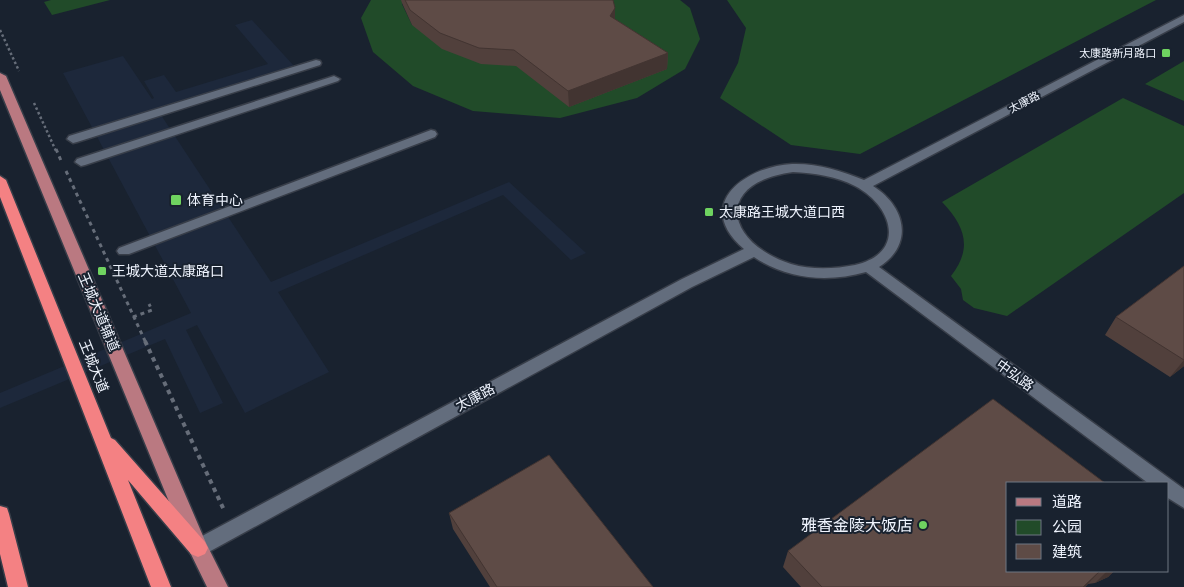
<svg xmlns="http://www.w3.org/2000/svg" width="1184" height="587" font-family="'Fira Sans Condensed','Noto Sans SC',sans-serif">
	<rect width="100%" height="100%" fill="#19222f"/>
	<path fill="#1d283b" d="M252,20L294,66L157,109L271,282L509,182L586,253L571,260L503,195L278,292L329,372L245,413L197,325L186,330L223,403L200,413L165,339L0,408V393L191,313L63,73L123,56L152,99L154,98L144,81L164,75L176,92L268,64L235,25Z"/>
	<path fill="#214b29" d="M51,0H110L52,15L44,2Z
		M371,0H404L402,4L412,25L610,32L606,0H680L690,8L700,39L685,69L637,98L560,118L473,111L413,86L373,52L361,18Z
		M727,0H1156L860,154L791,145L720,98L738,63L746,28Z
		M1184,61V101L1145,84Z
		M1123,98L1184,126V193L1007,316L974,308L963,300L961,289L951,276C973,248 965,226 942,202Z"/>
	<g fill="none" stroke-linecap="round" stroke-linejoin="round">
		<g stroke="#383e49" stroke-width="3">
			<path id="minor" d="M1184,15V22L873,186C905,206 915,244 879,267L1184,489V508L1168,498V483H1148L866,272C827,283 787,279 754,257L692,287L205,554L198,557L191,554L188,548L191,542L682,279L744,249C693,206 743,167 792,164C816,163 842,171 864,180ZM793,172C814,173 836,176 855,186C893,206 907,253 855,265C835,269 811,270 791,264C726,243 712,183 793,172Z
				M316,60L320,61L321,63L320,65L77,142L73,143L67,139L69,136Z
				M334,76L340,79L338,81L85,165L81,166L75,162L77,159Z
				M431,130L435,131L437,134L435,137L129,254H119L117,251L119,248Z"/>
		</g>
		<g stroke="#383e49" stroke-width="3">
			<path id="major" d="M0,73L6,76L206,543L228,587H207L188,548L0,90Z"/>
		</g>
		<g stroke="#383e49" stroke-width="3">
			<path id="highway" d="M0,176L6,180L111,438L115,440L205,542L208,548L205,554L198,557L191,554L128,480L171,587H151L0,197Z
				M0,506L7,508L9,514L28,587H8L0,554Z"/>
		</g>
		<path stroke="#666d79" stroke-width="2.5" stroke-dasharray="2.5 2.5" stroke-linecap="butt" d="M0,30L19,71
			M34,103L56,151"/>
		<path stroke="#666d79" stroke-width="3" stroke-dasharray="4 4" stroke-linecap="butt" d="M56,149L62,163
			M66,171L146,343
			M133,317L152,310L149,304"/>
		<path stroke="#666d79" stroke-width="4" stroke-dasharray="4.5 4.5" stroke-linecap="butt" d="M145,341L224,510"/>
		<use href="#minor" fill="#636d7d" fill-rule="evenodd"/>
		<use href="#major" fill="#ba7981" fill-rule="evenodd"/>
		<use href="#highway" fill="#f48183" fill-rule="evenodd"/>
	</g>
	<path fill="#51403c" d="M401,0H613L615,19L668,53L667,69L569,107L516,66L481,64L442,49L412,25L402,3Z
		M1184,266V366L1170,377L1105,335L1116,317Z
		M449,513L653,587H490L453,529Z
		M788,551L1008,571H1114L1108,577L1095,583L1088,584L1085,587H801L783,567Z"/>
	<path fill="#423431" d="M615,8V24L610,16Z
		M668,53L667,69L569,107L568,91Z
		M1184,360V366L1170,377Z
		M1100,571L1085,587H1083Z
		M1107,571H1114L1108,577L1095,583Z"/>
	<path fill="#5e4b46" stroke="#423431" d="M405,0H613L615,8L610,16L668,53L568,91L514,50L479,48L440,33L410,10Z
		M1184,266V360L1116,317Z
		M993,399L1105,483H1008V571H1100L1083,587H822L788,551Z
		M549,455L653,587H497L449,513Z"/>
	<g fill="#6fd360" stroke="#19222f" stroke-width="2">
		<rect x="1161" y="48" width="10" height="10" rx="2.5"/>
		<rect x="170" y="194" width="12" height="12" rx="2.5"/>
		<rect x="704" y="207" width="10" height="10" rx="2.5"/>
		<rect x="97" y="266" width="10" height="10" rx="2.5"/>
		<circle cx="923" cy="525" r="5"/>
	</g>
	<g text-anchor="middle" stroke-width="4" stroke-linejoin="round" paint-order="stroke">
		<g font-size="11" fill="#eff4fe" stroke="#19222f" text-anchor="end">
			<text x="1156" y="57">太康路新月路口</text>
		</g>
		<g font-size="11" fill="#eff4fe" stroke="#19222f">
			<text transform="translate(1024 102) rotate(-28)" y="4">太康路</text>
		</g>
		<g font-size="14" fill="#eff4fe" stroke="#19222f" text-anchor="start">
			<text x="187" y="205">体育中心</text>
			<text x="719" y="217">太康路王城大道口西</text>
			<text x="112" y="276">王城大道太康路口</text>
		</g>
		<g font-size="14" fill="#eff4fe" stroke="#19222f">
			<text transform="translate(99 312) rotate(67)" y="5">王城大道辅道</text>
			<text transform="translate(94 366) rotate(68)" y="5">王城大道</text>
			<text transform="translate(1015 375) rotate(36)" y="5">中弘路</text>
			<text transform="translate(475 397) rotate(-28)" y="5">太康路</text>
		</g>
		<g font-size="16" fill="#eff4fe" stroke="#19222f" text-anchor="end">
			<text x="913" y="531">雅香金陵大饭店</text>
		</g>
	</g>
	<rect x="1006" y="482" width="162" height="90" fill="#19222f" stroke="#6f7682"/>
	<rect x="1016" y="498" width="25" height="8" fill="#ba7981" stroke="#6f7682"/>
	<text x="1052" y="507" font-size="15" fill="#eff4fe">道路</text>
	<rect x="1016" y="520" width="25" height="15" fill="#214b29" stroke="#6f7682"/>
	<text x="1052" y="532" font-size="15" fill="#eff4fe">公园</text>
	<rect x="1016" y="544" width="25" height="15" fill="#5e4b46" stroke="#6f7682"/>
	<text x="1052" y="557" font-size="15" fill="#eff4fe">建筑</text>
</svg>
